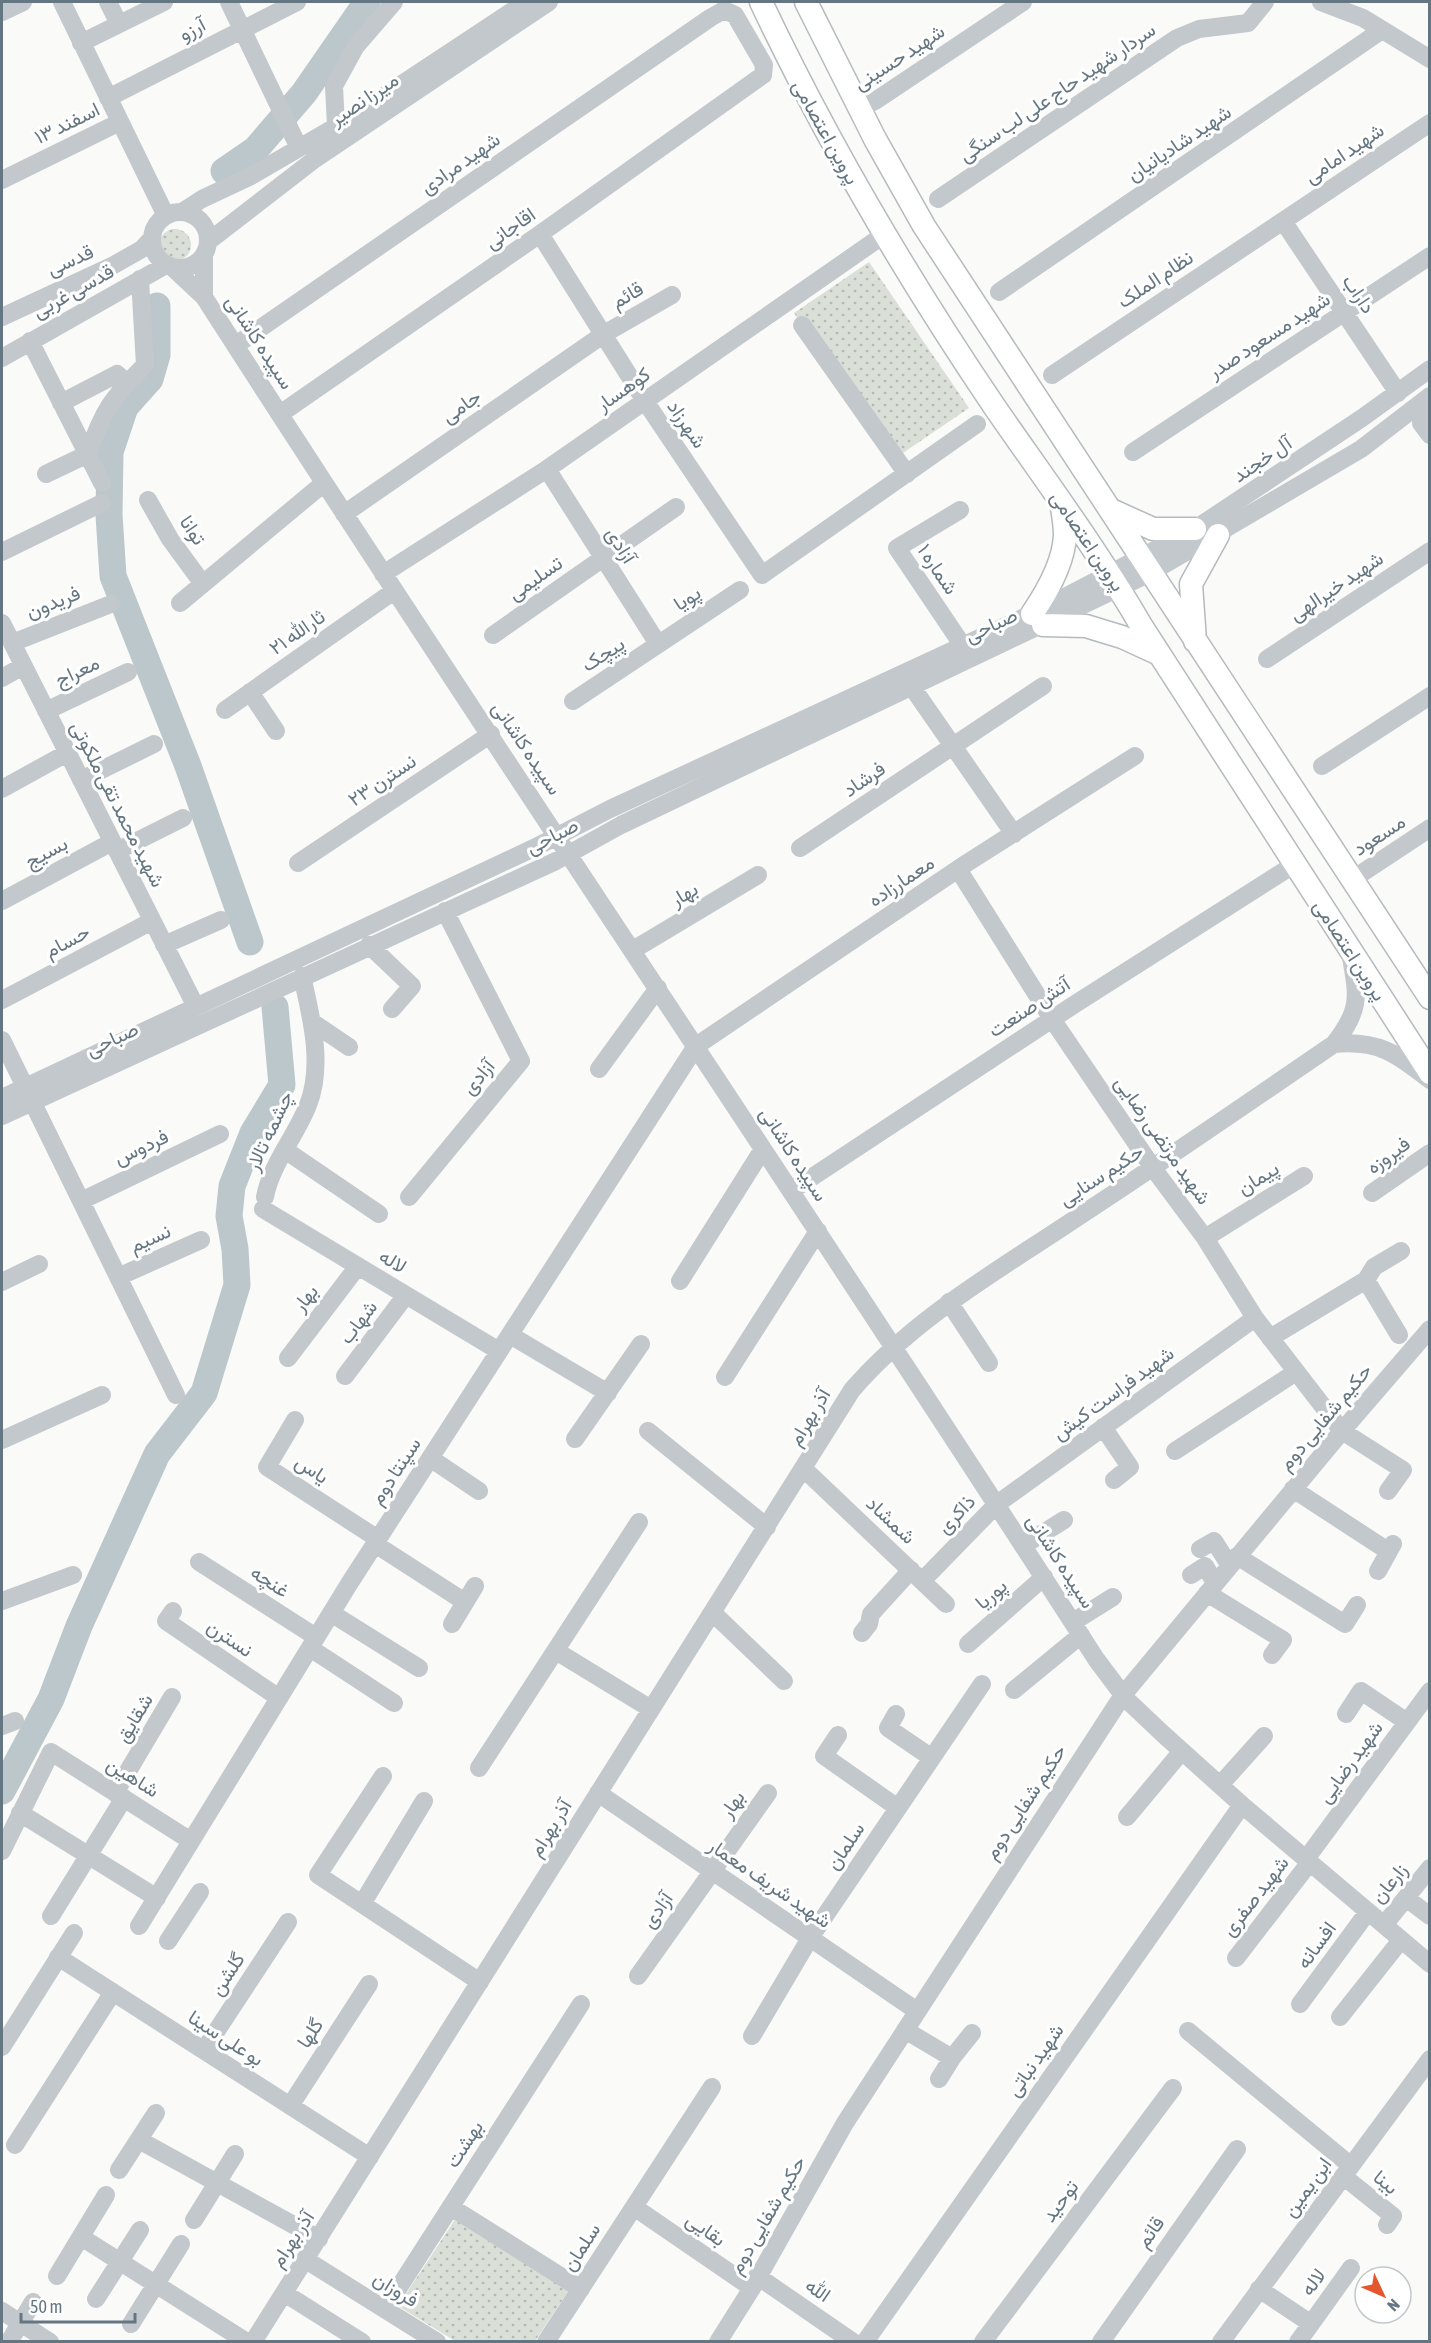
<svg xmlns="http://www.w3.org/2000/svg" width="1431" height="2343" font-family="'Asap Condensed',Vazirmatn,sans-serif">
	<defs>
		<pattern id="park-dots" width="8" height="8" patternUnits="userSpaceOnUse" patternTransform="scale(1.5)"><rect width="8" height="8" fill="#dadfd7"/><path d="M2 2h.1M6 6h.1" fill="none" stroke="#b4b9b4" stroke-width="1.8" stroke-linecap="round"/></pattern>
	</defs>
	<rect width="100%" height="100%" fill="#fafaf8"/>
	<path fill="url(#park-dots)" d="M159 245a16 16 0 1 1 32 0a16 16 0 1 1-32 0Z
		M869,262L969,408L894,459L794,313Z
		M456,2218L569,2290L535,2341H455L398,2306Z"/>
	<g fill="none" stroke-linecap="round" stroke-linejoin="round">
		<path stroke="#bbc7cb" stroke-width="27" d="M224,171L256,149L304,93L367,2
			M157,306V355L150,379L125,407L110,452L109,515L113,576L188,766L250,942
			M2,1791L51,1699L79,1626L157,1454L204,1393L237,1285L235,1249L229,1216L232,1186L253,1133L282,1085L275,1007"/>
		<g stroke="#b5babe" stroke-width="25">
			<path id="major" d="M761,2C828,144 908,279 996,409C1046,481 1098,551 1142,627L1430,1073
				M806,2L875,139L924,226L1430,998
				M1111,510L1153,529H1195
				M1032,614C1047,592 1064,563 1065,535C1065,524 1063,513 1061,502
				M1043,625L1086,626L1122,637L1159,654
				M1195,641L1191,584L1218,535"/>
		</g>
		<path stroke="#c3c8cc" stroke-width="18" d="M62,2L166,216
			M108,2L119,24
			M229,2L299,148
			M1321,2L1363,18L1430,59
			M2,12L23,2
			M81,43L164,2
			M108,98L297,2
			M859,109L875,101L1023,2
			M336,126L334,86L356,46L394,2
			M2,180L120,122
			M938,199L1177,38L1199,29L1248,23L1265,2
			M152 240a28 28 0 1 1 56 0a28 28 0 1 1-56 0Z
			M182,212L202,199L251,176L349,119L526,2
			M1283,221L1398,393
			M540,234L645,401L762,575L977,424
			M209,241L315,159L549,2
			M204,255V297
			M173,268L204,297C497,754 803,1202 1096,1659L1126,1699L1163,1734L1242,1805L1430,1964
			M999,292L1382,30
			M2,317L112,266L142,249L152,238
			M802,325L907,474
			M30,341L102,483
			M236,345L710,18L724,10L735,15L764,65L763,75L540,234L280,414
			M2,358L166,265
			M1052,375L1430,123
			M61,403L117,374L127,383
			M1430,417L1421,423L1430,435
			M1133,452L1430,256
			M547,469L658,644
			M46,474L88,454C103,410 112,398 145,365L140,279
			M148,500L170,539L203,584
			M960,510L897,548L963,646
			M344,514L604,334L672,295
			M2,552L102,503
			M383,574L547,469L885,234
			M180,603L324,483
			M2,623L195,1005
			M493,635L676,507
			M12,643L111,604
			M1267,659L1430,551
			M2,678L23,666
			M912,687L1014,834
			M250,692L276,731
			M573,701L740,590
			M225,710L394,591
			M46,711L128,672
			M1322,766L1430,696
			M81,780L154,744
			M2,789L67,753
			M800,848L1043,686
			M117,851L183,818
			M298,863L491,734
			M958,869L1052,1019L1153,1168L1205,1238L1255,1318L1342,1431L1403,1470L1388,1491
			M1353,879L1430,828
			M2,901L112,842
			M164,945L221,920
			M369,945L412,986L392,1009
			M633,950L758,875
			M2,1000L152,921
			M312,1022L349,1047
			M2,1040L176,1395
			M1334,1044C1378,1040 1396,1053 1430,1080
			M599,1069L658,988
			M2,1098L538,846L610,809L1042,609L1195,529L1362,418L1430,369
			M2,1116L556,861L621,825L1150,573L1361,449L1430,396
			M285,1150L379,1214
			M791,1191L1072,1006L1295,864
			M1372,1193L1430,1153
			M265,1197C271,1164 296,1136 308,1105C324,1065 311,1016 302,976
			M409,1197L521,1061L445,911
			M81,1201L220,1134
			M263,1209L499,1351
			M1205,1238L1304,1176
			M118,1277L201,1240
			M1366,1280L1374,1267L1401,1251
			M680,1281L763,1149
			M2,1282L39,1264
			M949,1302L989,1363
			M510,1335L608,1393
			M1270,1338L1366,1280L1399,1335
			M288,1358L358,1266
			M345,1376L406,1295
			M725,1377L818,1231
			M295,1420L267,1467L378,1539
			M1103,1427L1130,1467L1114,1480
			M648,1431L767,1527
			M575,1439L641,1344
			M2,1440L102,1395
			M1175,1451L1296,1372
			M430,1458L479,1491
			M804,1469L946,1604
			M1293,1489L1388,1551
			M375,1544L465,1602
			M1024,1545L1064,1520
			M1200,1549L1214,1541L1230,1566
			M1237,1556L1345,1624L1357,1605
			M199,1562L316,1637
			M1378,1571L1393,1544
			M1191,1575L1205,1566L1215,1583
			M922,1581L997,1504L1255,1318
			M1207,1593L1283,1640L1272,1655
			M2,1601L73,1575
			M173,1611L166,1621L279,1698
			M331,1613L419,1668
			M713,1613L784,1681
			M1073,1622L1113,1597
			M452,1624L475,1586
			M862,1633L869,1624L871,1614L911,1570
			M968,1644L1044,1577
			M310,1648L394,1703
			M556,1651L651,1709
			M1014,1690L1081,1635
			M896,1714L888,1728L932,1758
			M1346,1714L1361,1691L1407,1722
			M2,1726L15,1721
			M838,1735L824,1756L898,1808
			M479,1768L639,1522
			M383,1776L318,1875L480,1982
			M1220,1785L1264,1736
			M115,1793L172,1697
			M598,1793L917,2011
			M20,1813L157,1898
			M1127,1817L1182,1751
			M2,1851L51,1752L191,1841
			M1306,1859L1430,1691
			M1406,1898L1430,1916
			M362,1904L424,1801
			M51,1916L124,1798
			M1384,1925L1430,1868
			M139,1926L349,1584L696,1046L967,863L1135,756
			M168,1941L200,1892
			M58,1957L370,2157
			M1236,1958L1310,1862
			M638,1976L768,1793
			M1300,2004L1367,1913
			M1340,2017L1401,1940
			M905,2030L952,2058L939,2079
			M1188,2031L1350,2165
			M752,2036L810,1938L982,1684
			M2,2047L74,1933
			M204,2050L288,1922
			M952,2058L972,2033
			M290,2106L369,1984
			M139,2140L319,2239
			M15,2145L113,1992
			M119,2170L156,2113
			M1343,2176L1393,2216L1387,2225
			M451,2207L581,2289
			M634,2207L752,2288
			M194,2220L235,2154
			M81,2237L247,2342
			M306,2260L437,2342
			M57,2276L106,2195
			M757,2276L853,2342
			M1259,2289L1310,2323
			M284,2293L362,2342
			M96,2299L140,2230
			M385,2309L581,2004
			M2,2311L50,2342
			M131,2324L181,2244
			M9,2342L33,2302
			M253,2342L852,1390C915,1317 999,1270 1078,1217C1164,1161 1249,1102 1334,1044C1363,1007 1357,995 1350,951
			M546,2342L712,2087
			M718,2342L752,2288L845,2123L1123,1695L1342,1431L1430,1329
			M865,2342L1242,1805
			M983,2342L1173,2088
			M1101,2342L1237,2149
			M1221,2342L1430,2059
			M1298,2342L1351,2268"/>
		<use href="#major" stroke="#fff" stroke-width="22"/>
	</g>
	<g text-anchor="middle" stroke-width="6" stroke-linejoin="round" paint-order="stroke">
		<g font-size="20" fill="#657683" stroke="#fff">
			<text transform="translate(192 29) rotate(-28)" y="7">آرزو</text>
			<text transform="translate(899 57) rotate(-33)" y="7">شهید حسینی</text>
			<text transform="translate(1057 92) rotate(-34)" y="7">سردار شهید حاج علی لب سنگی</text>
			<text transform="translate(364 99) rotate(-34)" y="7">میرزا نصیر</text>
			<text transform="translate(67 123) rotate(-26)" y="7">اسفند ۱۳</text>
			<text transform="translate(826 132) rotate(61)" y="7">پروین اعتصامی</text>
			<text transform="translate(1179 143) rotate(-34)" y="7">شهید شادیانیان</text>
			<text transform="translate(1344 153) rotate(-34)" y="7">شهید امامی</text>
			<text transform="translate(460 163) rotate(-35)" y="7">شهید مرادی</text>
			<text transform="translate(510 228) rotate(-35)" y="7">اقاجانی</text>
			<text transform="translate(70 260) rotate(-24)" y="7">قدسی</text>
			<text transform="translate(1155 279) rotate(-34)" y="7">نظام الملک</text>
			<text transform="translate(73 291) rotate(-29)" y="7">قدسی غربی</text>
			<text transform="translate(1359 294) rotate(56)" y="7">داراب</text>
			<text transform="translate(627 295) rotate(-30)" y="7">قائم</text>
			<text transform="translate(1269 335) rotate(-33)" y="7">شهید مسعود صدر</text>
			<text transform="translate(260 342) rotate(57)" y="7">سپیده کاشانی</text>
			<text transform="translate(623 389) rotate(-35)" y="7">کوهسار</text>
			<text transform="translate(461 406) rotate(-35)" y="7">جامی</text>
			<text transform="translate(687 424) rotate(56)" y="7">شهرزاد</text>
			<text transform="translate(1262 459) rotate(-34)" y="7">آل خجند</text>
			<text transform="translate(193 530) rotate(56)" y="7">توانا</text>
			<text transform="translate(1088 541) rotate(56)" y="7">پروین اعتصامی</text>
			<text transform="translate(621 545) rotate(58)" y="7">آزادی</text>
			<text transform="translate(938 569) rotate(56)" y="7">شماره ۱</text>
			<text transform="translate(535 578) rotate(-35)" y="7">تسلیمی</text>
			<text transform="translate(1336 586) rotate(-34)" y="7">شهید خیرالهی</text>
			<text transform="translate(687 598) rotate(-33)" y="7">پویا</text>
			<text transform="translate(53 602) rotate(-22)" y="7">فریدون</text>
			<text transform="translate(991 625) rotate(-25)" y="7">صباحی</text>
			<text transform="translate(297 632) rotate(-35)" y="7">ثارالله ۲۱</text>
			<text transform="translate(603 654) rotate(-33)" y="7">پیچک</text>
			<text transform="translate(77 671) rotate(-25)" y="7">معراج</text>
			<text transform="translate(527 748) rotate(56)" y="7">سپیده کاشانی</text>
			<text transform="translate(864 779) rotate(-34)" y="7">فرشاد</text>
			<text transform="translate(382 780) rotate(-34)" y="7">نسترن ۲۳</text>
			<text transform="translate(118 804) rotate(63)" y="7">شهید محمد تقی ملکوتی</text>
			<text transform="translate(1379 835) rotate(-33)" y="7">مسعود</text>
			<text transform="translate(552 836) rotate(-27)" y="7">صباحی</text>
			<text transform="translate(46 852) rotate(-28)" y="7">بسیج</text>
			<text transform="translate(901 881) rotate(-34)" y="7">معمارزاده</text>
			<text transform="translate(684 894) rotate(-31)" y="7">بهار</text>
			<text transform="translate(67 941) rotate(-28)" y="7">حسام</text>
			<text transform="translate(1350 950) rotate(57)" y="7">پروین اعتصامی</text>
			<text transform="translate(1029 1007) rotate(-33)" y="7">آتش صنعت</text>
			<text transform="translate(112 1039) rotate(-25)" y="7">صباحی</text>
			<text transform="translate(478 1077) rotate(-50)" y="7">آزادی</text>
			<text transform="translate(269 1131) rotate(-65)" y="7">چشمه تالار</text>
			<text transform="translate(1163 1140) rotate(55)" y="7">شهید مرتضی رضایی</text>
			<text transform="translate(141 1147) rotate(-25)" y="7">فردوس</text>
			<text transform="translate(794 1154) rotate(57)" y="7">سپیده کاشانی</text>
			<text transform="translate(1388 1155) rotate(-36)" y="7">فیروزه</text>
			<text transform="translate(1101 1175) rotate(-33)" y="7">حکیم سنایی</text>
			<text transform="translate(1258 1178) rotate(-32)" y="7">پیمان</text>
			<text transform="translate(150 1238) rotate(-24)" y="7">نسیم</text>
			<text transform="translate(393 1261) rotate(31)" y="7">لاله</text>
			<text transform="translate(305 1298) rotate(-52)" y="7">بهار</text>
			<text transform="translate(358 1322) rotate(-53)" y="7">شهاب</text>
			<text transform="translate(1113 1393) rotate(-36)" y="7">شهید فراست کیش</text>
			<text transform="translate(809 1417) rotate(-59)" y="7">آذر بهرام</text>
			<text transform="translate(1325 1417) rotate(-50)" y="7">حکیم شفایی دوم</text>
			<text transform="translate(312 1469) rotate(33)" y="7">یاس</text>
			<text transform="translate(395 1471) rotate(-57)" y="7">سپنتا دوم</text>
			<text transform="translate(956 1514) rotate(-46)" y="7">ذاکری</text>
			<text transform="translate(891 1520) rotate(43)" y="7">شمشاد</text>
			<text transform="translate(1061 1561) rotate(57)" y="7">سپیده کاشانی</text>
			<text transform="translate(270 1581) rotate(33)" y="7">غنچه</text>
			<text transform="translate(991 1594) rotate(-41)" y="7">پوریا</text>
			<text transform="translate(230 1638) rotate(34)" y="7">نسترن</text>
			<text transform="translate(134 1718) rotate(-59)" y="7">شقایق</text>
			<text transform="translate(1350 1762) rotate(-54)" y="7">شهید رضایی</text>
			<text transform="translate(133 1777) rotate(32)" y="7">شاهین</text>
			<text transform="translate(1025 1802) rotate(-57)" y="7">حکیم شفایی دوم</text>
			<text transform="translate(732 1804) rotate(-55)" y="7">بهار</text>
			<text transform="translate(550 1828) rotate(-58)" y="7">آذر بهرام</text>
			<text transform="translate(845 1846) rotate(-56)" y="7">سلمان</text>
			<text transform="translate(770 1883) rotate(34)" y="7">شهید شریف معمار</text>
			<text transform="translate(1389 1883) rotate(-51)" y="7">زارعان</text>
			<text transform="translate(1255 1896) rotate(-52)" y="7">شهید صفری</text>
			<text transform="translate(657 1910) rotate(-55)" y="7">آزادی</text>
			<text transform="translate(1316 1945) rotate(-54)" y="7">افسانه</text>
			<text transform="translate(227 1974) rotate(-57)" y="7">گلشن</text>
			<text transform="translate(310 2033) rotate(-57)" y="7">گلها</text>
			<text transform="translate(226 2038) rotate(33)" y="7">بو علی سینا</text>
			<text transform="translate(1035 2060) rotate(-55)" y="7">شهید نباتی</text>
			<text transform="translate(464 2144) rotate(-57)" y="7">بهشت</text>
			<text transform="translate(1386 2182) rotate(39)" y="7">بینا</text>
			<text transform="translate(1307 2187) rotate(-54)" y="7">ابن یمین</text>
			<text transform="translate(1060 2201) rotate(-53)" y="7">توحید</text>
			<text transform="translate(767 2215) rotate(-60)" y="7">حکیم شفایی دوم</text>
			<text transform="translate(706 2229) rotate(35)" y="7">بقایی</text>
			<text transform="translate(1150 2232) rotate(-55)" y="7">قائم</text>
			<text transform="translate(292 2239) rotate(-57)" y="7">آذر بهرام</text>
			<text transform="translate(581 2247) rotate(-57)" y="7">سلمان</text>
			<text transform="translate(1313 2282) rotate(-53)" y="7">لاله</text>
			<text transform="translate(396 2289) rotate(32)" y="7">فروزان</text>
			<text transform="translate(818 2290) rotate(34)" y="7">الله</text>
		</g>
	</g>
	<rect width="1431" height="2343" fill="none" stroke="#657683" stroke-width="6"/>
	<g transform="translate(1383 2295) rotate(134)"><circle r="28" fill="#ffffff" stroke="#c1c8cd" stroke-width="1.5"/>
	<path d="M0-4.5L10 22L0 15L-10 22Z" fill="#e4572e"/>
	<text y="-9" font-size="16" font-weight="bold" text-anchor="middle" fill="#657683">N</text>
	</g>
	<path d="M21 2313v9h114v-9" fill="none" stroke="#657683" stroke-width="3"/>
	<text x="30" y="2313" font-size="18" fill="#657683" stroke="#ffffff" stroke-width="4.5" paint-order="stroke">50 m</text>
</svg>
